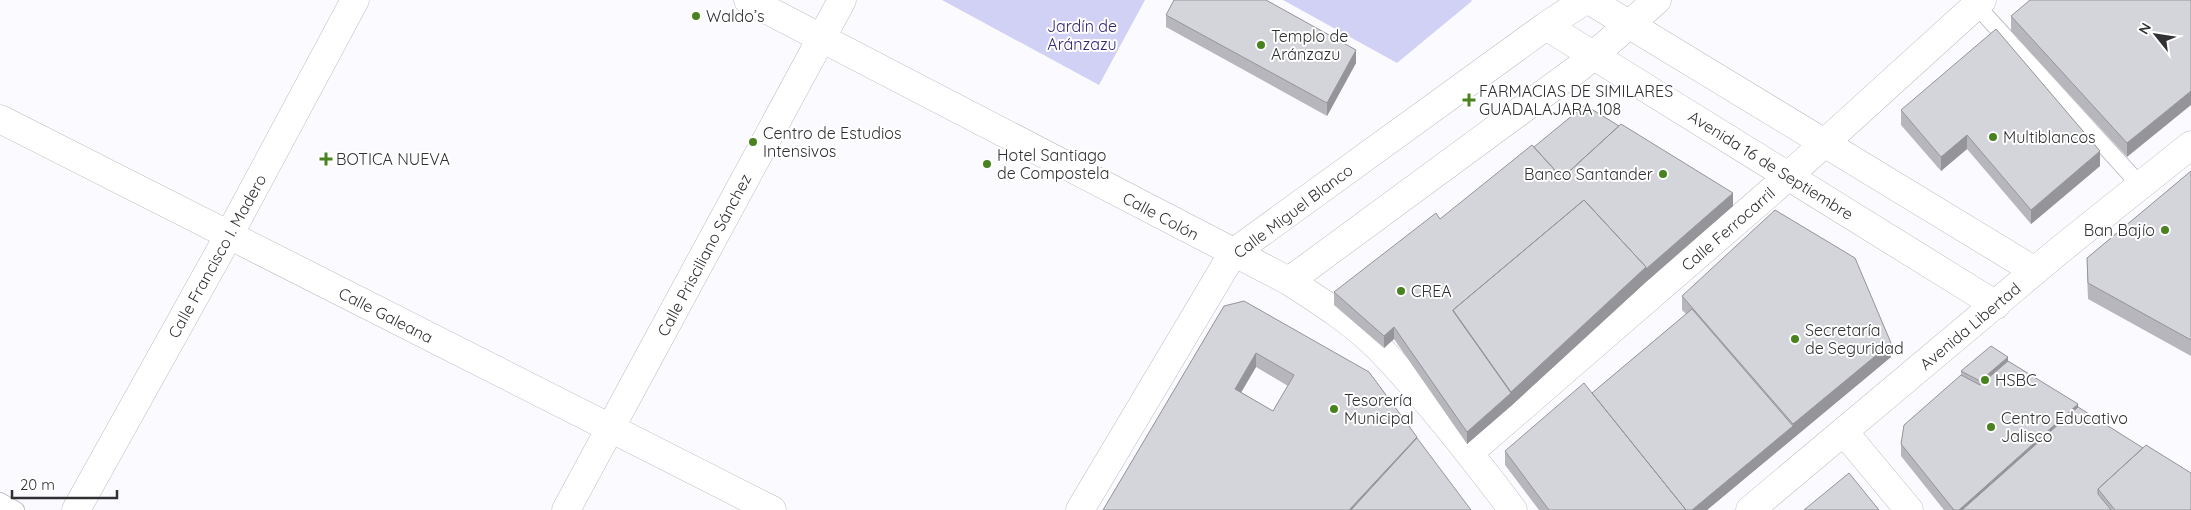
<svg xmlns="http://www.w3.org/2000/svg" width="2191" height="510" font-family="Quicksand,sans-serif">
	<rect width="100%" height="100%" fill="#fbfbff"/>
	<path fill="#d1d1f5" d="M942,0H1145L1099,85Z
		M1283,0H1471L1472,1L1397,63Z"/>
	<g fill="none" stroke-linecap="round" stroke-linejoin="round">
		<g stroke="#bcbcc3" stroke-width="18">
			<path id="lane" d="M1976,5L2140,185
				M0,501L16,510"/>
		</g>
		<g stroke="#bcbcc3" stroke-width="29">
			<path id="street" d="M748,0L1289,281C1320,301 1353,322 1380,349C1428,399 1471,455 1513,510
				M1589,0L2035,271
				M1546,26L1996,305
				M0,119L772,510
				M1289,281L1580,67L1657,0
				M1844,432L1909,510
				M1469,453L1775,188L1982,0
				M76,510L229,235L355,0
				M566,510L842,0
				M1080,510L1233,253L1546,26L1585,0
				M1750,510L2061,249L2191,145"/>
		</g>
		<use href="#lane" stroke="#fff" stroke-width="16"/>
		<use href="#street" stroke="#fff" stroke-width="28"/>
	</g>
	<path fill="#b6b6bc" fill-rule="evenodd" d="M2191,0L2127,157L2011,31V16Z
		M1166,15L1356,63L1327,116L1166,27Z
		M1901,110L2100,166L2031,224L1967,149L1941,171L1901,125Z
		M1534,147L1733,206L1646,282L1511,406L1467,444L1394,339L1384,348L1334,305V292L1440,219Z
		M2191,171V356L2088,299L2087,273V258Z
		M1682,296L1891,357L1707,510H1539L1505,465V451L1592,393L1686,314L1682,310Z
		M1224,306L1417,437V438L1103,510ZM1256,367L1288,386L1273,411L1241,392Z
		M2008,361L2078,407L2191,510H1944L1901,456V444L1961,375V371Z"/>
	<path fill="#949499" d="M1356,50V63L1327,116V103Z
		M2191,91V105L2127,157V143Z
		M1967,135V149L1941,171V157Z
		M2100,151V166L2031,224V210Z
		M1733,193V206L1646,282L1511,406L1467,444V432L1511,393V392L1646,267Z
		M1394,327V339L1384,348V336Z
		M1891,343V357L1707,510H1692L1793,426V424Z
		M1256,353V367L1235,403V389Z
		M2008,357V373L1980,397V381Z
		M2078,404V416L1973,510H1959Z
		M1417,437V451L1362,510H1349Z"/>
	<path fill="#d4d4db" stroke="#949499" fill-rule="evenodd" d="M1174,0H1266L1356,50L1327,103L1166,15Z
		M2030,0H2191V91L2127,143L2011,16Z
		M1996,29L2100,151L2031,210L1967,135L1941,157L1901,110Z
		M1585,105L1619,126L1562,178L1534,147Z
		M1621,124L1733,193L1646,269V267L1584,200L1453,310V311L1511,393L1467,432L1394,327L1384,336L1334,292L1436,213L1440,219L1532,145L1562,178Z
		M2191,171V340L2088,283L2087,258Z
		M1584,200L1646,267L1511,392L1453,310Z
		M1775,210L1855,258L1891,343L1793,424L1682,296Z
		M1244,301L1369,372L1417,437L1349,510H1103L1224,306ZM1256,353L1294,375L1273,411L1235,389Z
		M1692,309L1793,426L1692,510H1686L1592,393Z
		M1991,346L2008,357L1980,381L1961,371Z
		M2008,361L2078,404L1959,510H1954L1901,444L1904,425L1961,375L1980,385Z
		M1584,383L1686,510H1549L1505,451Z
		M2078,407L2143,448L2098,489V494L2111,510H1962Z
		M1417,438L1471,510H1351Z
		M2146,445L2191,473V510H2115L2098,489Z
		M1849,473L1879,510H1804Z"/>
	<g fill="#49831f" stroke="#fff" stroke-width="2">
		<circle cx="696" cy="16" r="5"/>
		<circle cx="1261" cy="45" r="5"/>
		<path d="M1466.5 92.5h5v5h5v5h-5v5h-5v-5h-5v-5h5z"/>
		<circle cx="1993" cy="137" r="5"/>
		<circle cx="753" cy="142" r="5"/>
		<path d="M323.5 151.5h5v5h5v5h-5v5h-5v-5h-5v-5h5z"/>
		<circle cx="987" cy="164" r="5"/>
		<circle cx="1663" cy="174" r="5"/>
		<circle cx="2165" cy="230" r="5"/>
		<circle cx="1401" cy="291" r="5"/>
		<circle cx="1795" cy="339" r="5"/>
		<circle cx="1985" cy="380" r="5"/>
		<circle cx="1334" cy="409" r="5"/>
		<circle cx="1991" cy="427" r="5"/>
	</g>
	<g text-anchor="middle" stroke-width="4" stroke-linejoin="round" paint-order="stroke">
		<g font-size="16" fill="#313134" stroke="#fff" text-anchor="start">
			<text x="706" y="22">Waldo’s</text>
			<text x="1271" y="42">Templo de<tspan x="1271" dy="18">Aránzazu</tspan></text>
			<text x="1479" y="97">FARMACIAS DE SIMILARES<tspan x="1479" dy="18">GUADALAJARA 108</tspan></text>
			<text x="763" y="139">Centro de Estudios<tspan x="763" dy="18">Intensivos</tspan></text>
			<text x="2003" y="143">Multiblancos</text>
			<text x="997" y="161">Hotel Santiago<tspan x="997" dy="18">de Compostela</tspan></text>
			<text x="336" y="165">BOTICA NUEVA</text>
			<text x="1653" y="180" text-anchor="end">Banco Santander</text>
			<text x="2155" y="236" text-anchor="end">Ban Bajío</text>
			<text x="1411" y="297">CREA</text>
			<text x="1805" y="336">Secretaría<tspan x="1805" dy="18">de Seguridad</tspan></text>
			<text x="1995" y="386">HSBC</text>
			<text x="1344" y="406">Tesorería<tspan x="1344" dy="18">Municipal</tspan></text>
			<text x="2001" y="424">Centro Educativo<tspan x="2001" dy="18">Jalisco</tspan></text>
		</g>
		<g font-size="16" fill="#35267a" stroke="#fff">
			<text x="1082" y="32">Jardín de<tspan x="1082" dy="18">Aránzazu</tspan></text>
		</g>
		<g font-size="16" fill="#313134" stroke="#fff">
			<text transform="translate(1771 165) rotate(32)" y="6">Avenida 16 de Septiembre</text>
			<text transform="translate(1293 211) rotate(-37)" y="6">Calle Miguel Blanco</text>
			<text transform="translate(1161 216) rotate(28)" y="6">Calle Colón</text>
			<text transform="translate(1728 229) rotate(-41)" y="6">Calle Ferrocarril</text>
			<text transform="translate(704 255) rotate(-62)" y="6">Calle Prisciliano Sánchez</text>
			<text transform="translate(217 256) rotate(-61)" y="6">Calle Francisco I. Madero</text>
			<text transform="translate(386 315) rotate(27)" y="6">Calle Galeana</text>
			<text transform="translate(1970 326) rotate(-40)" y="6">Avenida Libertad</text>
		</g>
	</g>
	<g transform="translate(2156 35) rotate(300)" stroke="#ffffff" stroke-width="4" paint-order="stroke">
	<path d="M0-4L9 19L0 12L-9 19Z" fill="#313134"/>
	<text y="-8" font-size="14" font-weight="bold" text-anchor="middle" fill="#313134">N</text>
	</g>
	<path d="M12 490v8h105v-8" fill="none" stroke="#313134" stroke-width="2.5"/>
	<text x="20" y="490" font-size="15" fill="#313134" stroke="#ffffff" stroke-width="4" paint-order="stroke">20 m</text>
</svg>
